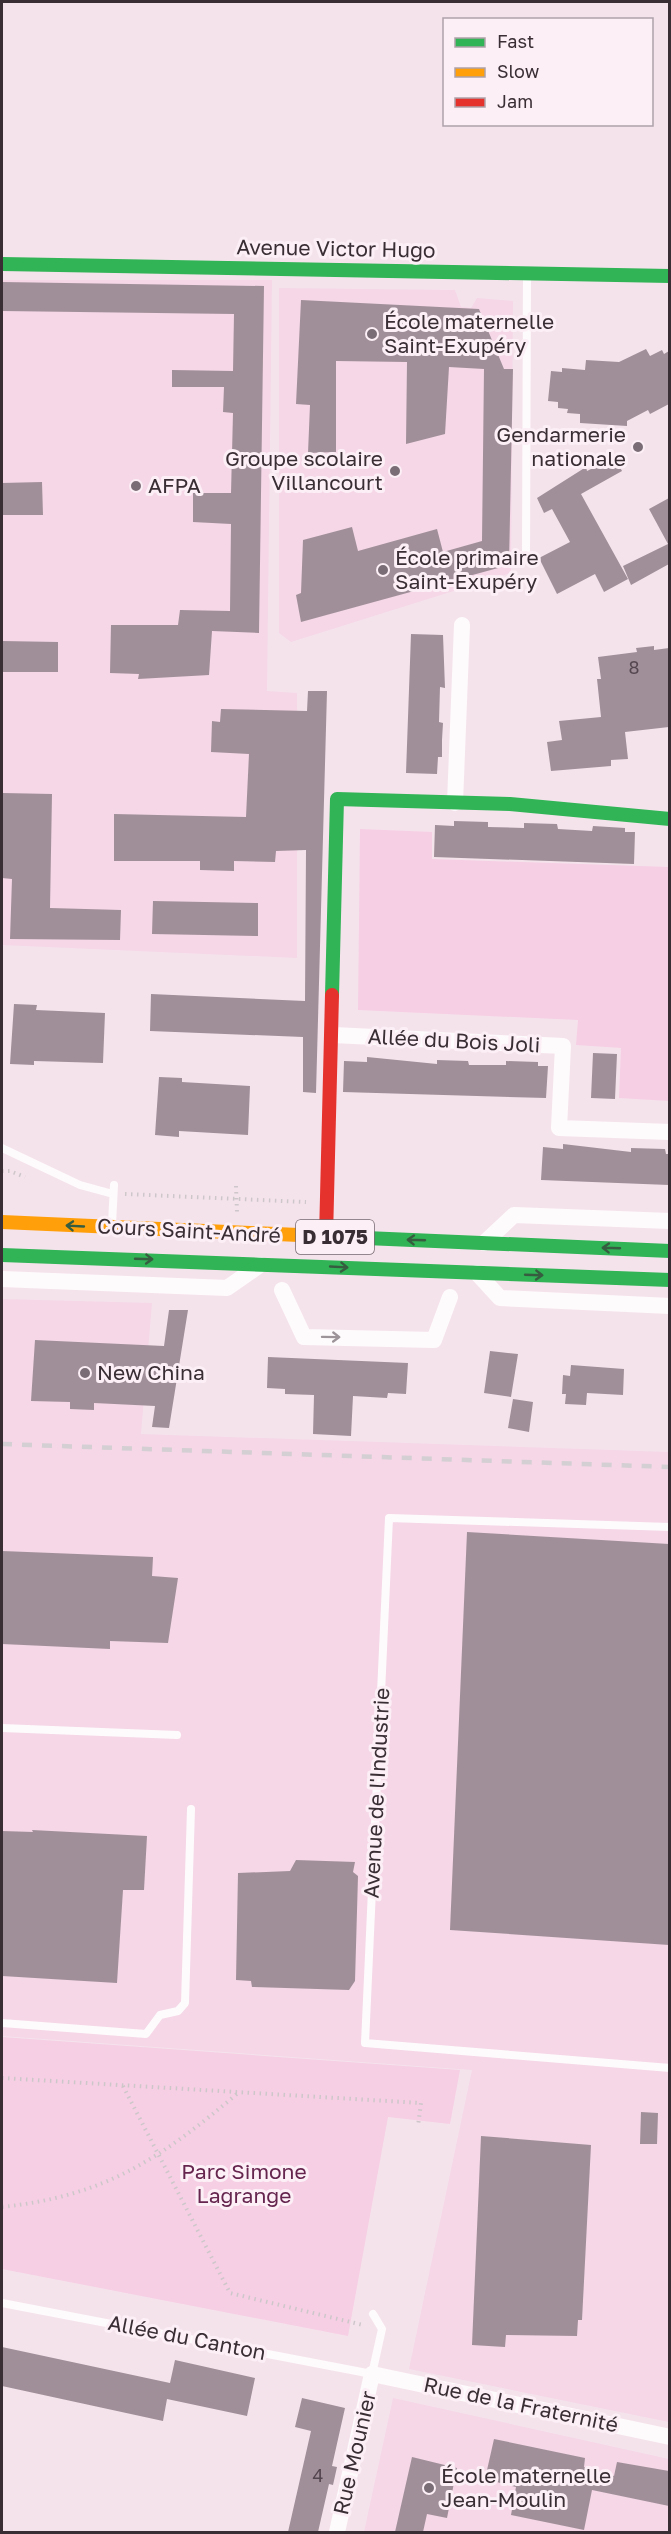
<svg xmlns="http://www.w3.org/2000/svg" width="671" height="2534" font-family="'Golos Text',sans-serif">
	<rect width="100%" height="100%" fill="#f5e3ec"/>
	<path fill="#f5d7e7" d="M2,280H272L267,691L297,693V958L2,945Z
		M279,288L455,290L461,307L471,308L477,298L513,301L511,573L291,642L279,633Z
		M2,1299L152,1303L141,1434L669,1452V2422L409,2369L472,2070L2,2036Z
		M393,2398L669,2459V2532H364Z"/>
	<path fill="#f6cfe4" d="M360,829L432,832V859L669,867V1101L619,1098L621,1048L576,1045L578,1020L358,1010Z
		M2,2037L460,2070L450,2124L388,2117L348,2336L2,2269Z"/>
	<path fill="#a08f98" d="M2,282L264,286L259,633L212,631L209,675L138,679L139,674L110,673L111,625H178L180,610L230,611L231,524L193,522V493H231L233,413L223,412L224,387H172V370L233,371L234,314L2,311Z
		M301,300L479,309L504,369H513L509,565L301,622L296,595L301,593L303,540L352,527L358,551L437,529L443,552L482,541L484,369L449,367L445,434L406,444L407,362L336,361V452L308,453L310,405L296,404Z
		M646,349L650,356L662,350L664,354L669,351V404L650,414L648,410L627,421V426L580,423V414L567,413L568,409L558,408V402L548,401L551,371L562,372V368L585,370L586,360L619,362Z
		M615,457L622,471L581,494L628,579L604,592L595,574L557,594L539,558L570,542L552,509L544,513L537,498L586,467L587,471Z
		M42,482L43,515H2V483Z
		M669,498V564L631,585L623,566L668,544L649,509Z
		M411,634L443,635L445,688L440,687L439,722L443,723L442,740V757H438L437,774L406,773Z
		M2,641L58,642V672H2Z
		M654,646V650L669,648V727L625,732L628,759L611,760V766L551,771L547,742L562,740L559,721L601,717L597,679H601L598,657L637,652L636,648Z
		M308,691H327L316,1093L303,1092V1037L150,1031L151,994L305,1001L306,850L276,851L275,862L234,861V871L200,870V861H114V814L246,817L249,754L211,752L212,721L220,722L221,709L307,711Z
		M3,793L52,794L50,908L121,910L120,940L10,939L12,879L2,878Z
		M454,821L488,822V827L524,828V823L557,824L558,829L592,831L593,826L625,828V832H635L634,864L434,857L435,825L454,826Z
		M153,901L258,903V936L152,934Z
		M14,1004L37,1005L36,1010L105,1013L103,1063L34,1061V1065L10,1064Z
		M593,1053L617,1054L615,1099L591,1098Z
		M367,1057L437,1064V1060L468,1061L469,1065H506V1061L538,1062V1066H548L546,1098L343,1092L344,1061L367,1062Z
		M159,1077L182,1078V1082L250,1086L248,1135L179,1131V1137L155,1135Z
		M563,1144L631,1152V1148L665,1149L666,1154H669V1185L541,1180L543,1147L563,1149Z
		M169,1310H188L169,1428L152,1427L155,1406L94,1403V1410L70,1409V1402L31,1401L35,1340L164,1346Z
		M490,1351L518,1354L511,1397L484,1393Z
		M268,1357L408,1363L406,1394L388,1393L387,1398L353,1396L351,1436L313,1434L314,1395L285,1394V1389L267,1388Z
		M571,1365L624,1369L623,1395L587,1393L586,1405L565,1404L566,1394H562L563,1375L570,1376Z
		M513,1399L533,1402L529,1432L508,1428Z
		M467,1532L669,1544V1945L450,1930Z
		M2,1551L153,1557L152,1576L178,1578L168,1643L110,1641V1649L2,1644Z
		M32,1830L147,1836L144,1890H123L117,1983L2,1976V1831L33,1832Z
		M296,1860L355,1862L353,1872L358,1876L355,1981L349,1990L252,1987L251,1981L236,1980L238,1873L290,1871Z
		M641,2112L658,2113L657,2144H640Z
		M481,2136L591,2145L582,2320H578L577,2336L506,2335L505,2347L472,2345Z
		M2,2347L170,2383L175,2360L255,2378L247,2416L167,2399L163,2421L2,2386Z
		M302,2398L345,2408L332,2466L337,2467L333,2485L329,2484L318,2532H288L311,2431L295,2427Z
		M494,2439L585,2458L584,2467L614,2476L617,2462L669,2471V2506L592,2490L584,2530L511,2515L516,2487L485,2479Z
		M412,2457L457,2468L447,2518L427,2514L423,2532H395Z"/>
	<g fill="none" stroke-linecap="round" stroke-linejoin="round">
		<path stroke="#cec7ca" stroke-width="4" stroke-dasharray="1.5 4.5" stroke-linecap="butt" d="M2,1171H10L25,1177
			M236,1186L237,1212
			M125,1194L306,1202
			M2,2078L421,2103L418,2126
			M123,2086L230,2293L363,2325
			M2,2207C105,2196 160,2159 238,2093"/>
		<path stroke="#fefbfc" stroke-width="8" d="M526,555L527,276
			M2,1148L80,1185L113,1194
			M112,1224L114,1185
			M670,1527L389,1518L365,2043L670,2068
			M2,1728L177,1735
			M2,2023L146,2034L160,2015L178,2011L185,2003L191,1809
			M2,2303L372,2374L382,2329L373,2314"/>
		<path stroke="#fefbfc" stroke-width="16" d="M455,803L462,625
			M333,1035L563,1046L559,1128L670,1132
			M484,1243L514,1215L670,1221
			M477,1273L500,1298L670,1306
			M2,1279L227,1288L260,1265
			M282,1290L304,1337L434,1340L450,1297
			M337,2532L372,2374L670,2437"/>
		<path stroke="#30b455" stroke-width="14" d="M2,264L670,276
			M332,995L337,799L510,804L670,819
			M343,1237L670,1251
			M2,1255L670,1280"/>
		<path stroke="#ff9f0a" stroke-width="14" d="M2,1222L343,1237"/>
		<path stroke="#e5322d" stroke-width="14" d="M326,1237L332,995"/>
		<path stroke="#d4cfd2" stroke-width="4.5" stroke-dasharray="10 10" stroke-linecap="butt" d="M2,1444L670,1467"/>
	</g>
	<defs><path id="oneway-shaft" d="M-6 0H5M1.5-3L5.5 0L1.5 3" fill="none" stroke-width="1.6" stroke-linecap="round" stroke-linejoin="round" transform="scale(1.5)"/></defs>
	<g stroke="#365d40">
		<use href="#oneway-shaft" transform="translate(75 1226) rotate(-177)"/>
		<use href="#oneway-shaft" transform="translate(416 1240) rotate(-178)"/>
		<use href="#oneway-shaft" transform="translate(611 1248) rotate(-178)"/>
		<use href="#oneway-shaft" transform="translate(144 1259) rotate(2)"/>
		<use href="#oneway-shaft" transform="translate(339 1267) rotate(3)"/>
		<use href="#oneway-shaft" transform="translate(534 1275) rotate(2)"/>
	</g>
	<use stroke="#9c9498" href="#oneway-shaft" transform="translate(331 1337) rotate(1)"/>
	<g fill="#7b6d75" stroke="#fceff6" stroke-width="2">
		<circle cx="372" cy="334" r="6"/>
		<circle cx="638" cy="447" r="6"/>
		<circle cx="395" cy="471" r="6"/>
		<circle cx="136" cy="486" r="6"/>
		<circle cx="383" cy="570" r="6"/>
		<circle cx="85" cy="1373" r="6"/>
		<circle cx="429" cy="2488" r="6"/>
	</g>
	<g text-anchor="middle" stroke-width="6" stroke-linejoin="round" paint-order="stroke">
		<g font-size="18" fill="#54464e">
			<text x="634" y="674">8</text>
			<text x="318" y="2482">4</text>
		</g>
		<rect fill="#fceff6" stroke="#74686f" stroke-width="1.5" x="296" y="1220" width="78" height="34" rx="4.5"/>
		<g font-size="20" font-weight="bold" fill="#3a2e35">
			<text x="335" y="1244">D 1075</text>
		</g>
		<g font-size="21" fill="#3a2e35" stroke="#fceff6">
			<text transform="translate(336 249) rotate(1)" y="7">Avenue Victor Hugo</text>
			<text transform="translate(454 1041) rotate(3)" y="7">Allée du Bois Joli</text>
			<text transform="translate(189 1231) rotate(3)" y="7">Cours Saint-André</text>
			<text transform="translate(377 1793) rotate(-87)" y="7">Avenue de l'Industrie</text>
			<text transform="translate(187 2338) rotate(11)" y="7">Allée du Canton</text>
			<text transform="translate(521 2405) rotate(12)" y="7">Rue de la Fraternité</text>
			<text transform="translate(355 2453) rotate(-77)" y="7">Rue Mounier</text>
		</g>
		<g font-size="21" fill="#3a2e35" stroke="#fceff6" text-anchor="start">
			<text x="384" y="329">École maternelle<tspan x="384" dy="24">Saint-Exupéry</tspan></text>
			<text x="626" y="442" text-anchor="end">Gendarmerie<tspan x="626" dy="24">nationale</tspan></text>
			<text x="383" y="466" text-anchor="end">Groupe scolaire<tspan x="383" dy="24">Villancourt</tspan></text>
			<text x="148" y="493">AFPA</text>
			<text x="395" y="565">École primaire<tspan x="395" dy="24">Saint-Exupéry</tspan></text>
			<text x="97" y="1380">New China</text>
			<text x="441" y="2483">École maternelle<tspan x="441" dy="24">Jean-Moulin</tspan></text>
		</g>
		<g font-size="21" fill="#65254e" stroke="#fceff6">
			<text x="244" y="2179">Parc Simone<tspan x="244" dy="24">Lagrange</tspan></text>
		</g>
	</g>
	<rect width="671" height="2534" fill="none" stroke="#3a2e35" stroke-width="6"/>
	<rect x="443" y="18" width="210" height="108" fill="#fceff6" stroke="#aea2a9" stroke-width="1.5"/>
	<rect x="455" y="38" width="30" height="9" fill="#30b455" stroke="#aea2a9" stroke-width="1.5"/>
	<text x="497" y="48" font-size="18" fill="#3a2e35">Fast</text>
	<rect x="455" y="68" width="30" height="9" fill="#ff9f0a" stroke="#aea2a9" stroke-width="1.5"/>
	<text x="497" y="78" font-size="18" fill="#3a2e35">Slow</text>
	<rect x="455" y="98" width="30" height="9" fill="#e5322d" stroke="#aea2a9" stroke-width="1.5"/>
	<text x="497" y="108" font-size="18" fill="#3a2e35">Jam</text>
</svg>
